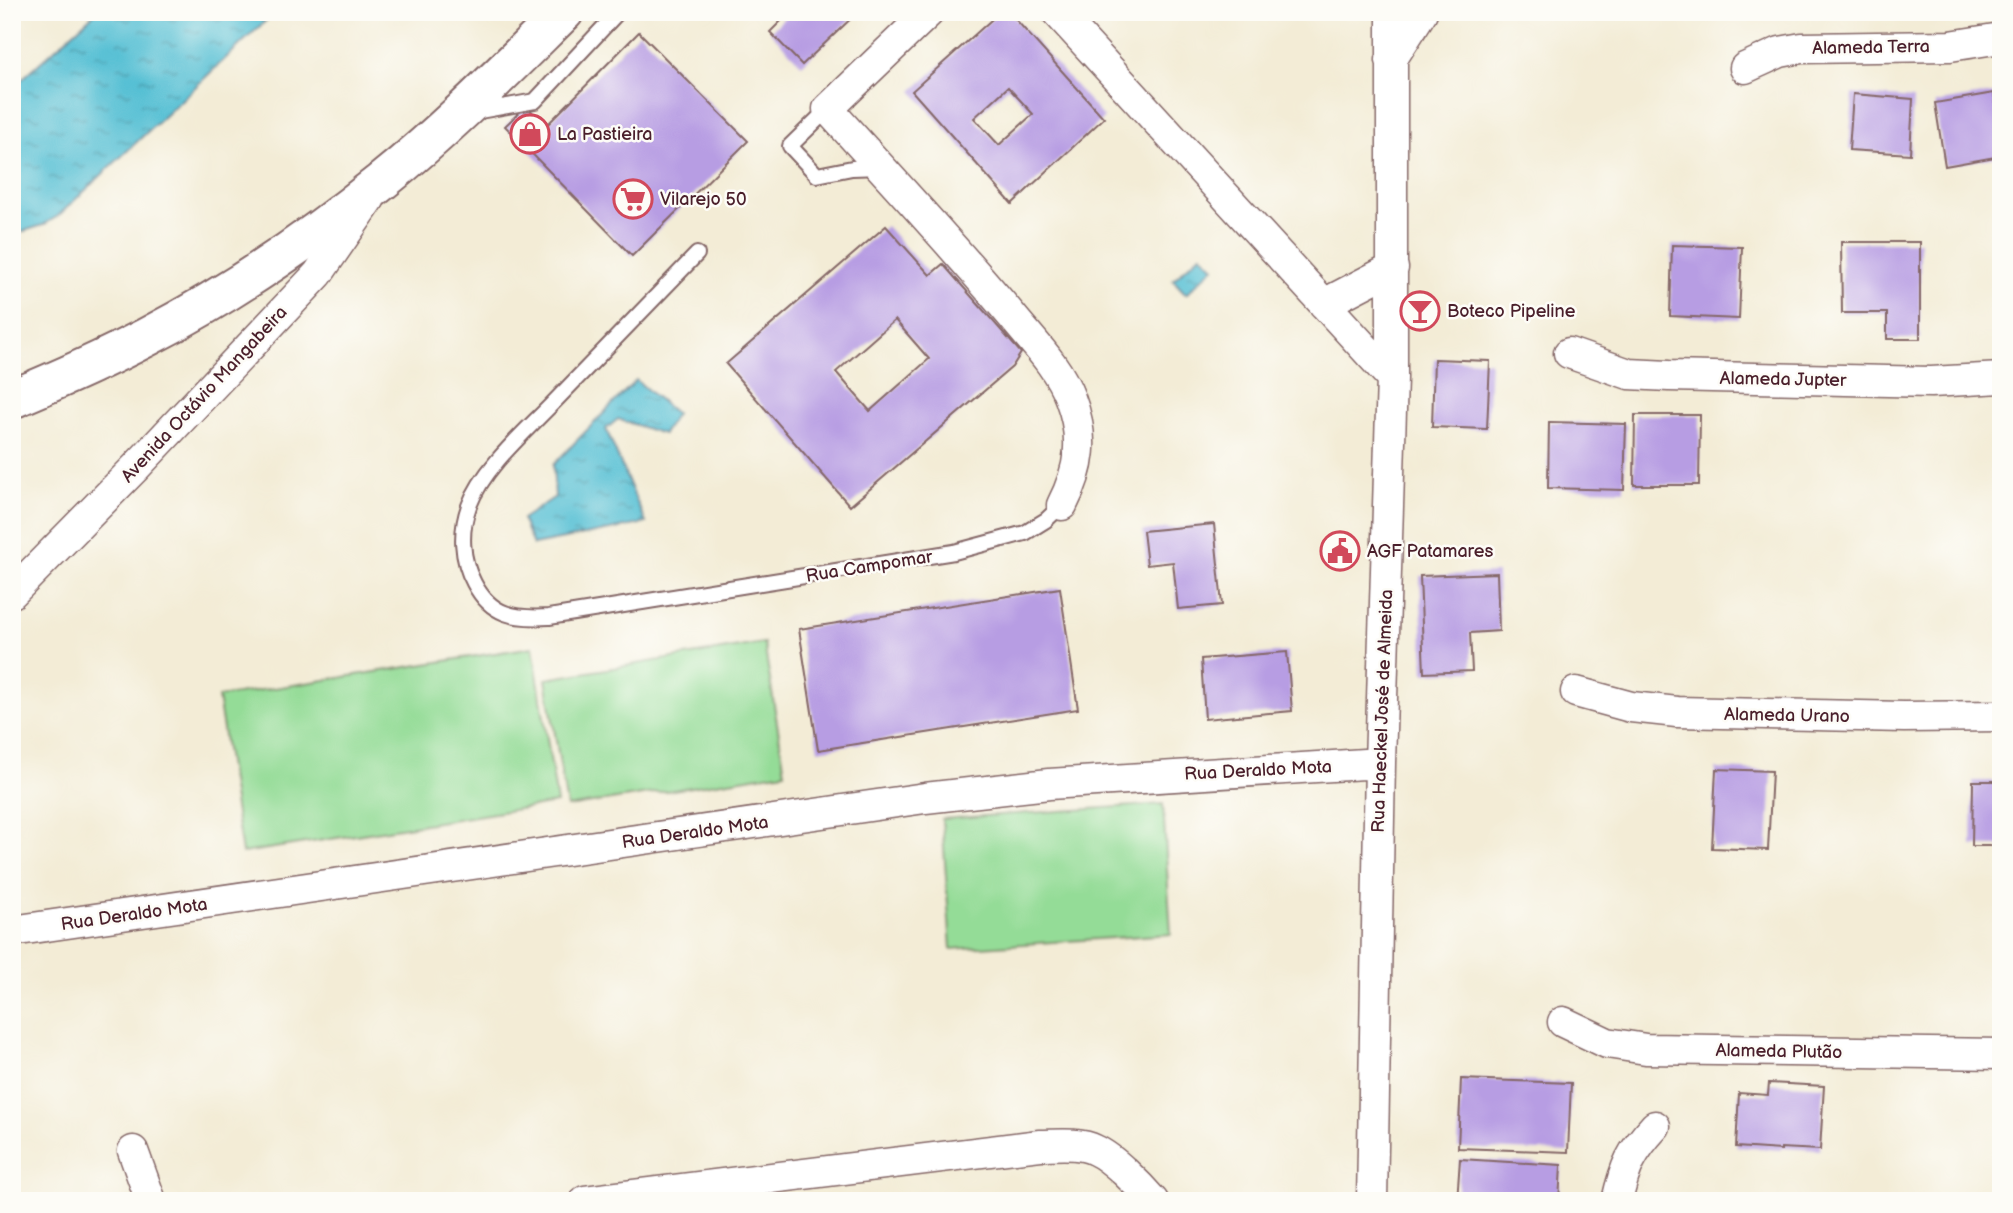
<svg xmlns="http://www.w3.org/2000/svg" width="2013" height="1213" font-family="'Balsamiq Sans',sans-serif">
	<defs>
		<pattern id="water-ripples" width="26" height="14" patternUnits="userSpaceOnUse" patternTransform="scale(1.75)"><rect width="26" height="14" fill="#57c0d4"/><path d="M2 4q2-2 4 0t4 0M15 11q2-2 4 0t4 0" fill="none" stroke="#4a9bac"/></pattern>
	</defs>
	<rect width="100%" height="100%" fill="#fdfcf7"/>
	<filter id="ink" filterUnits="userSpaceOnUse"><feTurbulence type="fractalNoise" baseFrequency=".0143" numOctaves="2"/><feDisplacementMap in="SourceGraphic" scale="14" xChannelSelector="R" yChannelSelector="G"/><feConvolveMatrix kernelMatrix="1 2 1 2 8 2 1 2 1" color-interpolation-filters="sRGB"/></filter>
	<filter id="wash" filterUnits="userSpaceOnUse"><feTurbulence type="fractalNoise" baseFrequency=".00686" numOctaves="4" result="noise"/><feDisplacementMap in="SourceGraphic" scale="28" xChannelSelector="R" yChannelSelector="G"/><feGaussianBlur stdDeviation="1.57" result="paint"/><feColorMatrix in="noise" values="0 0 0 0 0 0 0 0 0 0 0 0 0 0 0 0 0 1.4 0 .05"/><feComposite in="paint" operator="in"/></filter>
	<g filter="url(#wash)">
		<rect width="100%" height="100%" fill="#f3ecd6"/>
		<path fill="#94dc97" stroke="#6f7e61" stroke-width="2" d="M764,643L785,772L567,807L546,679Z
			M533,647L557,803L242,853L218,697Z
			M1163,804L1171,934L951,949L942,819Z"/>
		<path fill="url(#water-ripples)" stroke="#507080" stroke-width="2" d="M96,12H275L58,216L43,225L12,235V88Z
			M1201,254L1214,267L1186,294L1173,280Z
			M636,380L676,414L663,434L618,419L606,429L646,523L533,545L522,519L555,497L553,465Z"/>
		<g id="blocks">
			<path fill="#b79de3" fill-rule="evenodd" d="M790,12H858L802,65L770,32Z
				M1000,12H1009L1104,118L1012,204L912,91ZM1008,87L1033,114L999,145L974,118Z
				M639,32L748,141L632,256L505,126L526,106L546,126Z
				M1994,93L2001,132V156L1945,166L1935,103Z
				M1853,94L1913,99L1910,154L1849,150Z
				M886,226L930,275L943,264L1021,353L1012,367L850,506L726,364ZM895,320L929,359L870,411L836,372Z
				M1841,242H1920V339H1887V313H1842Z
				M1672,245L1742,247L1739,319L1670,316Z
				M1434,359L1490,361L1487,429L1432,427Z
				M1635,415H1700L1699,485H1634Z
				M1549,422L1626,424L1624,490L1548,488Z
				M1214,524L1222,605L1178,609L1173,562L1147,565L1143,531Z
				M1497,573L1499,631L1470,633L1472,671L1424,673L1420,576Z
				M1060,588L1078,709L818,750L799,629Z
				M1287,652L1292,711L1205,719L1201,659Z
				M1716,769L1772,771L1768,850L1712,848Z
				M1973,781H2001V846H1972Z
				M1461,1079L1571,1083L1568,1152L1458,1148Z
				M1769,1083L1824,1086L1820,1150L1781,1148V1150L1736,1147L1739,1093L1768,1095Z
				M1460,1159L1561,1165L1559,1201H1457Z"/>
		</g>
	</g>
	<g filter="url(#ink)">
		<use href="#blocks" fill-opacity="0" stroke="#856767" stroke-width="2"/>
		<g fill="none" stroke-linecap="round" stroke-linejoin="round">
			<g stroke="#856767" stroke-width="18">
				<path id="lane" d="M828,109L790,146L817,175L852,168L880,167
					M474,112L535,101L618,12
					M697,254C649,303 601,353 553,403C525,432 483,468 469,506C460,531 461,559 474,583C491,616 515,619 549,617L954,552L1025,533L1046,520L1062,505"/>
			</g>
			<g stroke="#856767" stroke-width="33">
				<path id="street" d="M929,12L828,109C890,178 953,245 1012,316C1033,342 1058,366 1070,398C1085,437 1081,468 1062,505
					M1057,12L1392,378
					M1391,60L1422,12
					M1745,68L1780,52L1802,48L1950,46L2001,38
					M1324,304L1393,268
					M1569,353L1629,374L1669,376L1931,382L2001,378
					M12,593L136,467L318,274L369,200
					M1576,692L1631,707L1677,712L1904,717L2001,716
					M12,931L925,798L1049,784L1380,763
					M1563,1022L1607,1043L1646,1049L2001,1054
					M133,1151L151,1201
					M585,1201L1040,1145C1057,1145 1079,1142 1095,1150C1113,1158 1140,1186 1153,1201
					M1372,1201L1380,763L1392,378V12
					M1617,1201C1625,1166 1631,1152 1655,1126"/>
			</g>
			<g stroke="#856767" stroke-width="42">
				<path id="primary" d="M12,399C58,380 103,360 147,337C230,294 309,240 381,182C446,130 505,70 564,12"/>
			</g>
			<use href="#lane" stroke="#fff" stroke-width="14"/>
			<use href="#street" stroke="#fff" stroke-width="30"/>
			<use href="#primary" stroke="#fff" stroke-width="38"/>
		</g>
	</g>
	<defs>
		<g id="shop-ring" transform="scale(2.0125)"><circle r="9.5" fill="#fdfcf7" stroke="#d1495b" stroke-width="1.5"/><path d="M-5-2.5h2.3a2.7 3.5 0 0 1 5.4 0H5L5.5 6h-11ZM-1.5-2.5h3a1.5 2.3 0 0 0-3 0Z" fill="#d1495b"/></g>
		<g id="supermarket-ring" transform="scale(2.0125)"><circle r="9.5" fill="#fdfcf7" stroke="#d1495b" stroke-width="1.5"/><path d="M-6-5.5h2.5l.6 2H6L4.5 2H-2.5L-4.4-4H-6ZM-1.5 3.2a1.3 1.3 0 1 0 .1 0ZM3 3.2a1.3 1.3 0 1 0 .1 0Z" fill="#d1495b"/></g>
		<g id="bar-ring" transform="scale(2.0125)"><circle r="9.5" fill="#fdfcf7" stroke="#d1495b" stroke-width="1.5"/><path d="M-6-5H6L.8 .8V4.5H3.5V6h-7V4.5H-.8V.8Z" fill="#d1495b"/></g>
		<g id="civic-ring" transform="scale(2.0125)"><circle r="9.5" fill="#fdfcf7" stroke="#d1495b" stroke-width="1.5"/><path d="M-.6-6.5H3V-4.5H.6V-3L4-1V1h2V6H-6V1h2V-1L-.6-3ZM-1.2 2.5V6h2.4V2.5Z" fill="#d1495b"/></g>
	</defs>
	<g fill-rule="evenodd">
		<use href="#shop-ring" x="530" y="134"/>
		<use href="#supermarket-ring" x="633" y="199"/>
		<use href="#bar-ring" x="1420" y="311"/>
		<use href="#civic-ring" x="1340" y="551"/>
	</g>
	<g text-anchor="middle" stroke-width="5" stroke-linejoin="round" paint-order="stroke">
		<g font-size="18" fill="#4a1f2b" stroke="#fdfcf7">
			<text transform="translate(1871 47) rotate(-1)" y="6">Alameda Terra</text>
			<text transform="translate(1783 379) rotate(1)" y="6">Alameda Jupter</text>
			<text transform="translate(204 394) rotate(-47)" y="6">Avenida Octávio Mangabeira</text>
			<text transform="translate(869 566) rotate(-9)" y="6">Rua Campomar</text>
			<text transform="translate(1382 711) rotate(-88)" y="6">Rua Haeckel José de Almeida</text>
			<text transform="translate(1787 715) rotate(1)" y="6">Alameda Urano</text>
			<text transform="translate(1258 770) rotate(-3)" y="6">Rua Deraldo Mota</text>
			<text transform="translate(695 832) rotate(-8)" y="6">Rua Deraldo Mota</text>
			<text transform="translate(134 914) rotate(-8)" y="6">Rua Deraldo Mota</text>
			<text transform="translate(1779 1051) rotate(1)" y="6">Alameda Plutão</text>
		</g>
		<g font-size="18" fill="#4a1f2b" stroke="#fdfcf7" text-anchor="start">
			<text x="557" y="140">La Pastieira</text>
			<text x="660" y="205">Vilarejo 50</text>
			<text x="1447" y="317">Boteco Pipeline</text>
			<text x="1367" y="557">AGF Patamares</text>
		</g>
	</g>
	<rect width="2013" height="1213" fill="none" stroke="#fdfcf7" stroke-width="42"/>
</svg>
